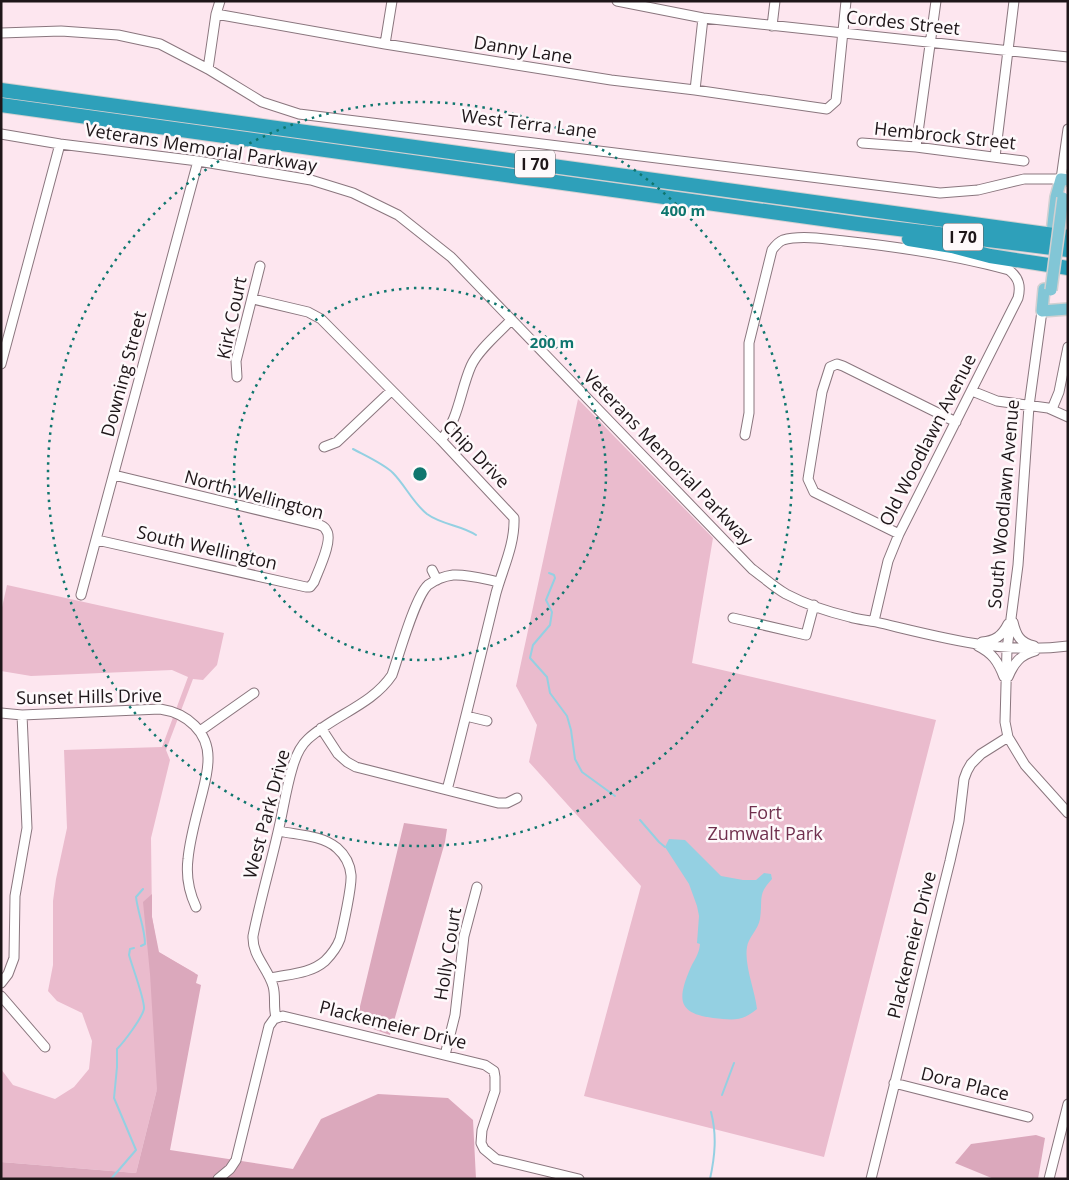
<svg xmlns="http://www.w3.org/2000/svg" width="1069" height="1180" font-family="'Open Sans',sans-serif">
	<rect width="100%" height="100%" fill="#fde6ef"/>
	<path fill="#eabbcd" d="M578,399L713,538L692,663L936,720L824,1157L584,1096L641,886L529,762L537,725L516,686Z
		M7,585L224,633L217,665L203,680L193,679L166,750L170,760L151,838L152,917L158,952L195,973L156,1093L136,1173L1,1162V1069L13,1085L55,1099L74,1087L89,1069L92,1041L82,1013L57,1001L48,991L53,965V901L56,879L67,828L64,750L162,747L188,677L172,670L31,676L1,671V612Z"/>
	<path fill="#dba8bc" d="M404,823L447,829L445,842L390,1035L356,1023Z
		M152,894V917L159,952L198,975L196,983L201,985L170,1150L293,1169L321,1119L378,1094L448,1098L473,1120L476,1179H1V1162L136,1173L157,1089L150,974L143,902Z
		M1036,1135L1045,1138L1038,1179H994L955,1163L971,1144Z"/>
	<path fill="#94d0e2" d="M669,839L685,840L721,876L743,880H756L764,873L771,874L772,879C757,895 763,899 760,919C758,930 748,938 747,947C744,965 755,990 757,1009C741,1022 733,1020 713,1018C678,1013 677,1000 690,969C694,960 699,955 700,944L697,943L699,916L697,906L689,884L665,847Z"/>
	<g fill="none" stroke-linecap="round" stroke-linejoin="round">
		<path stroke="#94d0e2" stroke-width="2" d="M353,449C364,455 384,464 393,473C405,485 413,503 427,514C442,525 461,525 476,535
			M549,573L554,575L555,578L546,600L552,612L550,625L533,645L530,658L547,677L550,693L567,716L571,730L575,759L582,772L615,796
			M640,820L659,842L665,847
			M141,946L145,944C145,928 138,914 136,897L143,889
			M722,1095L734,1063
			M111,1179L136,1150L114,1098L117,1067V1049C124,1042 142,1018 144,1009C145,1000 132,966 129,955L130,949L134,948
			M710,1179C715,1156 717,1135 711,1112"/>
		<g stroke="#8a767e" stroke-width="11">
			<path id="minor" d="M617,1L703,18L1068,57
				M216,14L385,44L611,80L695,90L827,109L836,101L846,1
				M772,26L775,1
				M1,33L61,31L118,35L160,44L208,69L262,102L299,114L940,193L978,190L1024,179H1061L1068,129
				M385,44L392,1
				M208,69L216,14L220,1
				M695,90L703,18
				M1,134L60,144L198,161L311,180L353,193L398,215L451,257L752,569C763,577 774,587 786,594C805,604 829,612 850,617C859,620 868,620 876,622C940,637 1002,655 1068,646
				M862,143L916,147L1024,161
				M916,147L936,1
				M995,157L1014,1
				M253,299L308,312L321,319L441,440L514,518C515,544 503,568 496,593C480,659 464,725 447,790
				M1042,311L1029,406L1018,565L1007,649L1005,722L1008,737L1025,765L1068,813
				M1,364L60,144
				M237,377L236,361L260,266
				M972,391L997,401L1048,408L1068,417
				M1052,409L1059,392L1068,347
				M745,435L749,413V343L772,250C775,246 778,242 783,240C800,235 827,239 844,241C900,247 955,255 1009,270C1019,278 1021,286 1018,298L899,534L888,561L874,621
				M441,440C459,419 460,391 471,366C478,350 499,333 511,320
				M324,447L337,442L391,391
				M899,534L814,492L808,479L822,392L830,367L837,364L843,366L956,422
				M97,540L306,587H310L314,582C318,571 334,539 326,530C325,527 322,526 320,525L114,475
				M432,570L437,580
				M81,595L198,161
				M733,618L806,635L814,605
				M1013,622C1016,635 1020,643 1034,646
				M982,642C995,641 1002,636 1008,624
				M978,646C992,653 998,661 1004,677
				M1008,677C1014,663 1020,655 1035,651
				M1,713L22,715L160,709C187,713 209,732 208,760C208,773 204,786 201,798C196,818 190,838 188,859C186,875 189,892 196,907
				M466,716L487,721
				M321,728L338,754L347,762L356,767L498,803H507L517,798
				M200,731L254,693
				M271,978C289,974 310,974 325,961C331,955 337,947 340,939C343,927 352,886 351,875C350,864 345,855 337,848C322,835 297,835 279,831
				M1,983L8,974L14,958L15,896L27,828L22,715
				M1,996L45,1047
				M276,1017C273,1007 276,996 273,986C268,968 252,956 253,936C260,901 270,867 278,832C283,811 286,789 292,769C295,758 299,747 308,739C334,715 372,705 392,675C399,655 415,597 428,585C435,580 445,576 453,575C468,574 484,579 499,582
				M445,1055L455,1015L464,936L477,887
				M894,1083L1028,1117
				M218,1179L230,1169L236,1160L269,1026L274,1019L283,1016L485,1065L494,1071L495,1077V1091L482,1130L481,1143L484,1149L496,1159L579,1179
				M871,1179L950,861L959,821L964,779L967,771L971,764L981,754L1008,737
				M1049,1179L1068,1104"/>
		</g>
		<g stroke="#d2d0d1" stroke-width="14">
			<path id="major" d="M1052,233L1056,197L1061,179L1068,180
				M1044,289L1042,311L1068,309"/>
		</g>
		<g stroke="#d2d0d1" stroke-width="16">
			<path id="highway" d="M1,90L1068,237
				M1,105L858,224L1068,250
				M909,239L952,246L990,256L1068,268"/>
		</g>
		<use href="#minor" stroke="#fff" stroke-width="9"/>
		<use href="#major" stroke="#82c6d6" stroke-width="11"/>
		<use href="#highway" stroke="#2ea0ba" stroke-width="14"/>
		<g stroke="#d2d0d1" stroke-width="14" stroke-linecap="butt">
			<path id="major-bridge" d="M1051,290L1063,198"/>
		</g>
		<use href="#major-bridge" stroke="#82c6d6" stroke-width="11"/>
	</g>
	<g fill="none" stroke="#0f766e" stroke-width="2.5" stroke-dasharray="2.5 5">
		<circle cx="420" cy="474" r="186"/>
		<circle cx="420" cy="474" r="372"/>
	</g>
	<g text-anchor="middle" stroke-width="5" stroke-linejoin="round" paint-order="stroke">
		<g fill="#fef9fb" stroke="#615a5d" stroke-width="1">
			<rect x="515" y="150.5" width="40" height="27" rx="4"/>
			<rect x="943" y="223.5" width="40" height="27" rx="4"/>
		</g>
		<g font-size="16" font-weight="bold" fill="#1e1619">
			<text x="535" y="170">I 70</text>
			<text x="963" y="243">I 70</text>
		</g>
		<g font-size="18" fill="#1e1619" stroke="#fef9fb">
			<text transform="translate(903 23) rotate(6)" y="6">Cordes Street</text>
			<text transform="translate(523 50) rotate(9)" y="6">Danny Lane</text>
			<text transform="translate(529 124) rotate(7)" y="6">West Terra Lane</text>
			<text transform="translate(945 136) rotate(6)" y="6">Hembrock Street</text>
			<text transform="translate(201 148) rotate(9)" y="6">Veterans Memorial Parkway</text>
			<text transform="translate(232 318) rotate(-78)" y="6">Kirk Court</text>
			<text transform="translate(124 374) rotate(-75)" y="6">Downing Street</text>
			<text transform="translate(928 440) rotate(-63)" y="6">Old Woodlawn Avenue</text>
			<text transform="translate(476 454) rotate(46)" y="6">Chip Drive</text>
			<text transform="translate(668 458) rotate(46)" y="6">Veterans Memorial Parkway</text>
			<text transform="translate(254 495) rotate(15)" y="6">North Wellington</text>
			<text transform="translate(1004 504) rotate(-85)" y="6">South Woodlawn Avenue</text>
			<text transform="translate(207 548) rotate(13)" y="6">South Wellington</text>
			<text transform="translate(89 697) rotate(-1)" y="6">Sunset Hills Drive</text>
			<text transform="translate(267 814) rotate(-75)" y="6">West Park Drive</text>
			<text transform="translate(912 945) rotate(-76)" y="6">Plackemeier Drive</text>
			<text transform="translate(448 954) rotate(-81)" y="6">Holly Court</text>
			<text transform="translate(393 1025) rotate(14)" y="6">Plackemeier Drive</text>
			<text transform="translate(965 1084) rotate(14)" y="6">Dora Place</text>
		</g>
		<g font-size="18" fill="#70304e" stroke="#fef9fb">
			<text x="765" y="819">Fort<tspan x="765" dy="21">Zumwalt Park</tspan></text>
		</g>
	</g>
	<circle cx="420" cy="474" r="8" fill="#0f766e" stroke="#fef9fb" stroke-width="2.5"/>
	<g font-size="15" text-anchor="middle" font-weight="bold" fill="#0f766e" stroke="#fef9fb" stroke-width="5" stroke-linejoin="round" paint-order="stroke">
		<text x="683" y="216">400 m</text>
		<text x="552" y="348">200 m</text>
	</g>
	<rect width="1069" height="1180" fill="none" stroke="#1e1619" stroke-width="5"/>
</svg>
